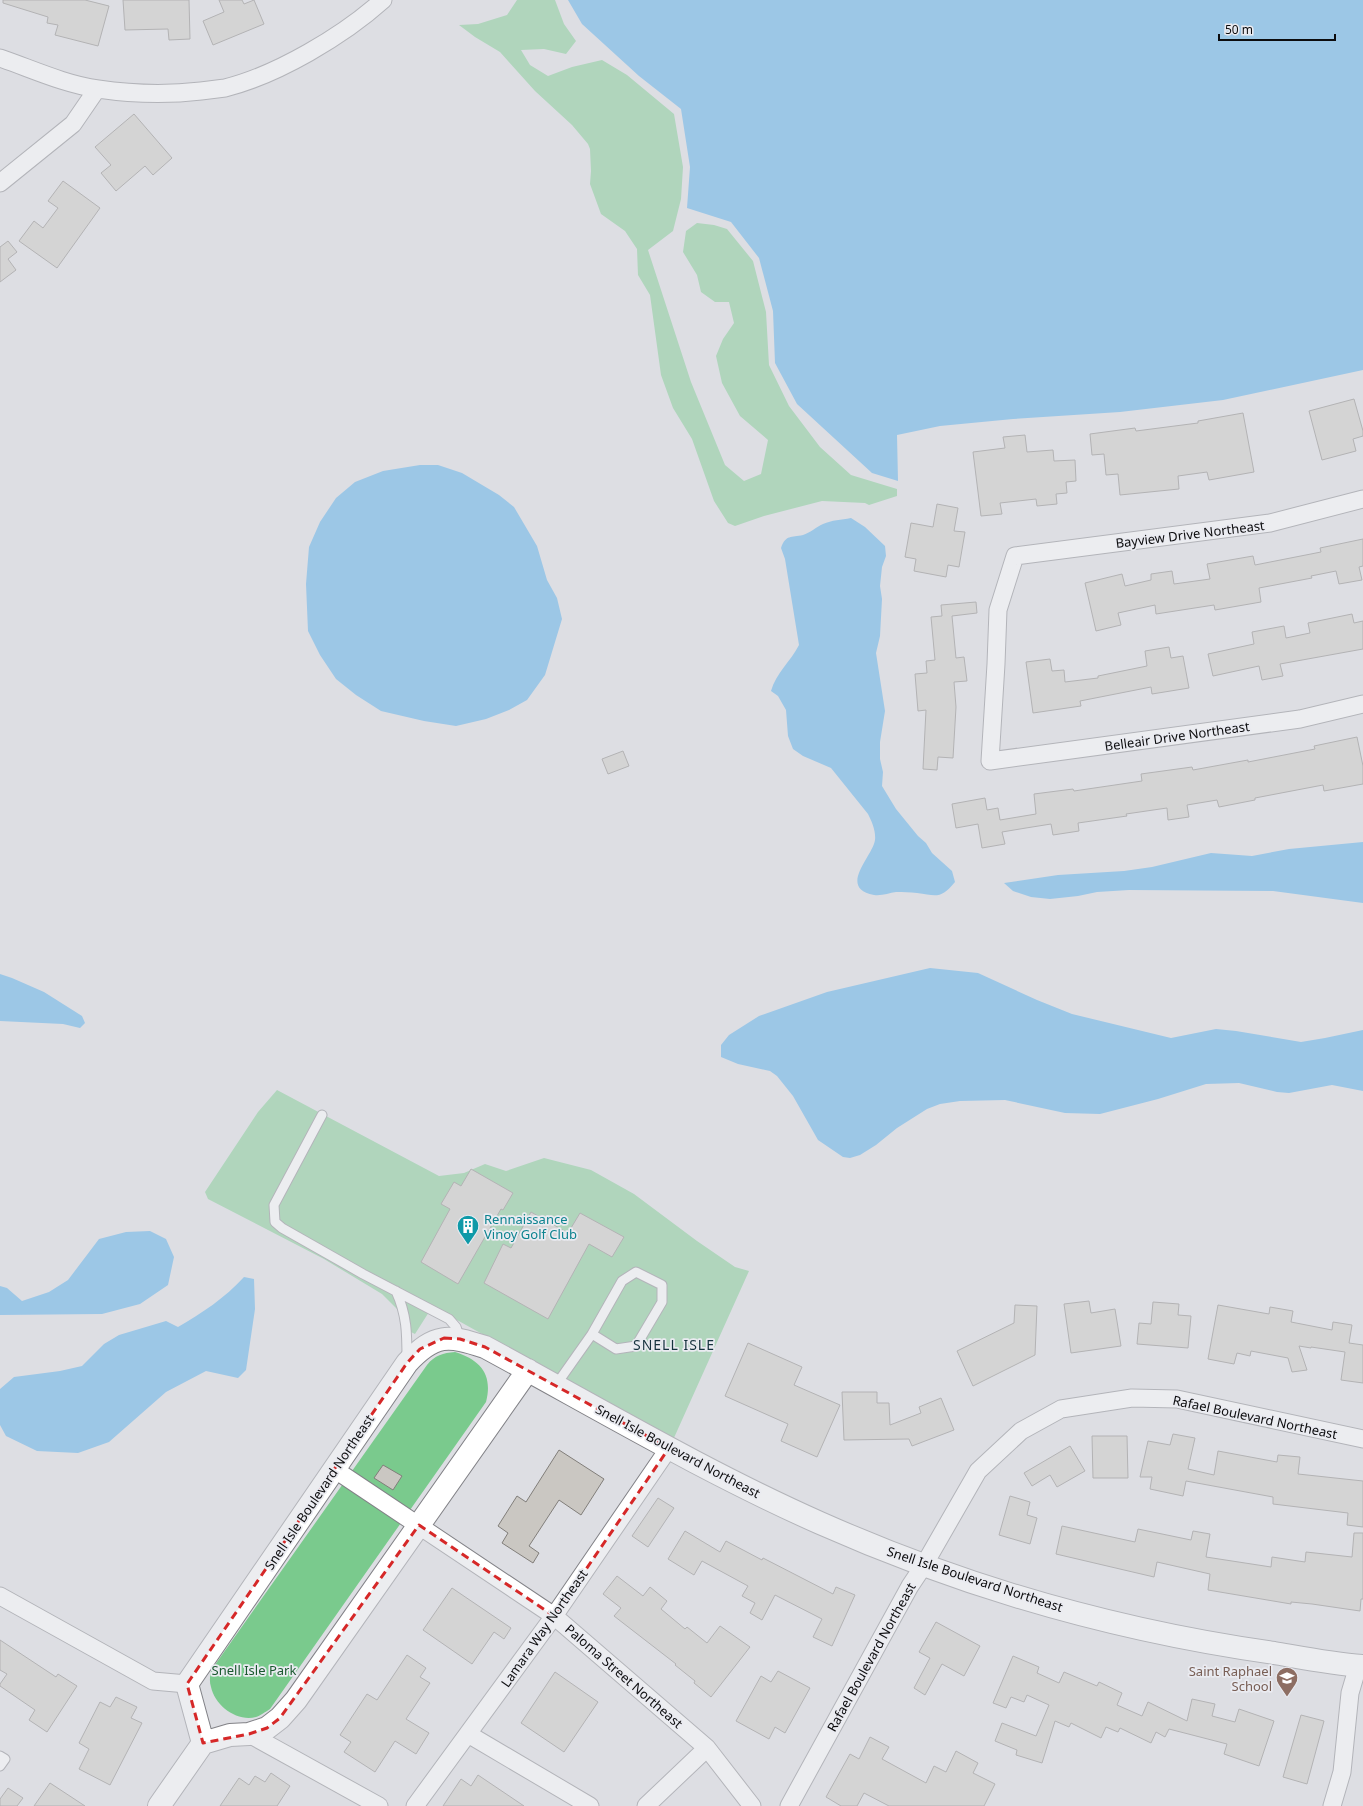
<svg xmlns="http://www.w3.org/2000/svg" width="1363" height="1806" font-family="'Noto Sans',sans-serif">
	<rect width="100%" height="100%" fill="#dddee3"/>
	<path fill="#7aca8d" d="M517,0H555L564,24L576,41L566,54L544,49L521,50L530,65L548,76L572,67L602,60L627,75L674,114L683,167L681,199L673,231L648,250L691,382L725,465L744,481L761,474L768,440L740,416L722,383L716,356L723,339L734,323L729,302H715L701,292L697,275L683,252L686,231L697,223L714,225L727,229L753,261L766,312L769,365L789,406L820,447L851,475L897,489V496L869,505L865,503L822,501L764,516L735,526L728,523L714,501L692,439L673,408L661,375L650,295L638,275L637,249L625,231L601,214L590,184L591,171L590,149L588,144L572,125L535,91L500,52L475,37L459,25L478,24L507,15Z
		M277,1090L439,1176L464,1173L485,1164L506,1171L544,1158L591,1170L634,1194L697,1241L735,1267L749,1271L673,1440L439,1310L429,1312L415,1334L403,1328L398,1310L382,1294L324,1259L208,1199L205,1192L258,1112Z
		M455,1352C481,1360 493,1375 486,1402L270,1709C265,1712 260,1716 256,1717C237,1722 215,1706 211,1687C209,1681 210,1675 212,1669L427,1365C435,1355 443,1353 455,1352Z"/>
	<path fill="#4faae9" d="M568,0H1363V370L1223,400L1120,412L1013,419L940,426L897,435L898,481L872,473L797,404L775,363L773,311L759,258L731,222L687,208L690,167L681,109L639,76L582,24Z
		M420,465H438L462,473L499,495L514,507L537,546L547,580L557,598L562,619L545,675L527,700L509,710L486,719L456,726L424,721L381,711L356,695L336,679L320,655L308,631L306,584L309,547L320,522L336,498L355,482L383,471Z
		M851,518L865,527L885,546L886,556L882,567L880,586L882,599L880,636L876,653L885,711L880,742V759L883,772L882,786L896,809L918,836L926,843L932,853L952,871L955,882C941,899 937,896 917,893C910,892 903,892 896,892C889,893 882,896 874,895C837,888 873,856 875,840C876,831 872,822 868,814L831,768L803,756L793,749L788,736L786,710L778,696L771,691C776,673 791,661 799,645L785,559L781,548C786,534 791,538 803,535C810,533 816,527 823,524C832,520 841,520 851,518Z
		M1363,842V903L1273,891L1129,890L1097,892L1078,896L1050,899L1031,897L1013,891L1004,883L1058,875L1124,871L1152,867L1211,853L1252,856L1289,849Z
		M930,968L978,973L1037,1000L1072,1014L1171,1038L1216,1029L1236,1031L1301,1042L1325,1038L1363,1030V1091L1332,1085L1289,1093L1277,1092L1239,1083L1206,1084L1158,1099L1100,1114L1065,1113L1005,1100L960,1101L940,1104L927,1109L897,1128L876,1145L860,1155L850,1158L843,1157L818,1140L793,1096L777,1076L770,1071L738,1064L721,1057V1045L729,1035L759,1016L827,992Z
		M0,974L12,978L44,992L82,1016L85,1023L80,1028L63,1024L0,1021Z
		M150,1231L166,1239L174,1257L168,1285L140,1304L102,1314L0,1315V1286L7,1288L22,1301L49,1292L68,1280L99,1239L126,1232Z
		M244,1277L254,1279L255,1309L246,1370L238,1378L206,1371L166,1392L109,1442L78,1453L37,1451L6,1436L0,1425V1389L14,1377L60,1371L82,1366L104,1344L119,1335L166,1321L178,1327C202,1313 225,1298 244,1277Z"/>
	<path fill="#cac7c2" stroke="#817e7a" d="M3,0H85L109,6L98,46L55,35L58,25L47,23L48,17L3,3Z
		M123,0H189L190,39L169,40L168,29L125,30Z
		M219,0H242L244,4L254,0L264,24L213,45L203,21L224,12Z
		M134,114L172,158L153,175L145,166L116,191L101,173L111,165L95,147Z
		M63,181L100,208L57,268L19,241L34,221L43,228L58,208L48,201Z
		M8,241L17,252L8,259L16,270L0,282V247Z
		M1354,399L1363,431V436L1353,439L1356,451L1322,460L1309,411Z
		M1243,413L1254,472L1209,480L1207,472L1178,476L1179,489L1120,495L1118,474L1106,475L1104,454L1092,455L1090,434L1135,428L1136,431L1198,423V421Z
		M1025,435L1027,452L1053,450L1054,461L1075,460L1076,481L1066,482L1067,493L1056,494L1057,504L1037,506L1036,499L1000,503L1002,514L981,516L973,452L1005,448L1003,437Z
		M937,504L958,508L954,531L965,532L959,567L948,565L946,577L914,571L916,559L905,557L911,523L933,527Z
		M1363,539V566L1359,567L1362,580L1339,584L1336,571L1311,576L1312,578L1259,588L1261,602L1215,610L1214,605L1156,614L1155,605L1118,613L1121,625L1096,631L1085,583L1122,574L1125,586L1151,580V574L1172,571L1174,584L1210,579L1207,564L1253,556L1255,565L1321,552L1320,548Z
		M976,602L977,613L952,616L956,658L964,657L967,681L954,682L956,707L953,758L938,757L937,770L923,769L926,710L918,711L915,674L927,673L926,661L935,660L931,617L942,616L941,605Z
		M1352,614L1354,623L1363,621V649L1280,664L1283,676L1262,680L1259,666L1213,676L1208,654L1254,644L1252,632L1284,626L1286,638L1310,633L1308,623Z
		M1169,647L1171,658L1183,656L1189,688L1152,694L1151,687L1080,701L1081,706L1033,713L1026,662L1050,659L1052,671L1064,670L1065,682L1098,678V676L1147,666L1145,651Z
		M1357,737L1363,766V784L1324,791L1323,785L1255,798V800L1219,807L1217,800L1187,805L1189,817L1168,820L1167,808L1126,814L1127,816L1078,823L1079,831L1053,835L1051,824L1026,828L1002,832L1005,844L982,848L978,824L956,828L952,804L985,798L987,810L998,808L1000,820L1036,814L1034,794L1073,789L1074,791L1142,781L1141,774L1192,767L1193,770L1248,760V762L1315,749L1314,746Z
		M623,751L629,766L608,774L602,759Z
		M471,1169L513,1193L503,1210L501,1209L458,1284L421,1262L450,1209L441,1204L454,1182L461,1186Z
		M531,1212L568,1233L580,1213L624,1237L612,1257L589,1244L548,1319L484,1283L503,1244L511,1248Z
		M1089,1301L1091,1313L1115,1309L1121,1346L1071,1353L1064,1304Z
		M1153,1302L1179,1304L1178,1315L1191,1316L1188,1348L1137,1344L1139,1323L1151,1324Z
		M1015,1305L1037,1306L1035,1355L973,1386L957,1351L1014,1323Z
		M1218,1305L1269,1314L1270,1307L1293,1311L1291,1322L1332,1330L1333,1322L1352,1325L1349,1343L1363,1345V1383L1341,1380L1345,1352L1311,1347V1348L1299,1346L1307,1370L1292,1372L1288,1358L1251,1351L1250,1356L1237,1353L1234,1364L1208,1359Z
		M748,1343L802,1367L794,1385L840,1405L817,1457L781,1441L788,1424L725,1396Z
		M842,1392H877V1403H889L890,1425L921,1413L919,1407L941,1398L954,1430L912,1446L909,1439L844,1440Z
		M1173,1434L1195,1438L1188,1469L1214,1475L1218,1451L1277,1462L1278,1455L1300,1457L1298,1474L1363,1481V1527L1347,1525L1348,1513L1273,1504V1497L1186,1481L1183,1496L1150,1489L1152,1477H1140L1148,1441L1170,1445Z
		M1092,1436H1127L1128,1478H1093Z
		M1070,1446L1085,1471L1057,1487L1050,1475L1032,1486L1024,1473Z
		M559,1450L604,1479L581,1515L559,1500L529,1546L539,1553L533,1563L502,1543L508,1533L498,1526L517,1496L526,1502Z
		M383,1465L402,1476L393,1490L374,1478Z
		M1010,1496L1030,1502L1027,1515L1037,1518L1030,1544L999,1535Z
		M658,1498L674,1508L648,1547L632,1536Z
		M1062,1526L1135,1542L1138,1529L1191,1540L1193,1531L1210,1534L1206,1557L1271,1567L1272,1557L1305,1562L1306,1552L1352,1557L1354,1533H1363V1599H1361L1360,1611L1312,1604L1291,1602V1604L1208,1590L1210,1574L1157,1562L1154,1577L1056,1554Z
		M685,1531L720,1552L726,1541L762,1560L763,1558L833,1594L836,1587L855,1595L832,1646L813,1637L822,1619L775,1595L762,1620L750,1613L755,1603L742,1596L748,1586L702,1561L694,1575L668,1559Z
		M617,1576L643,1596L650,1587L667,1601L661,1609L685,1629L687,1627L707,1643L720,1626L750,1647L711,1697L694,1683L695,1681L675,1665L676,1664L614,1616L621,1608L603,1594Z
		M452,1588L511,1628L504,1639L494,1632L472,1664L423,1630Z
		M936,1622L980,1646L964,1676L942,1664L925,1695L914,1688L930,1658L919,1652Z
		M0,1640L56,1677L58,1674L77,1686L47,1732L29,1720L35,1710L0,1686V1684L7,1674L0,1670Z
		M407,1655L426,1668L420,1677L430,1683L406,1719L429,1733L416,1754L395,1741L375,1772L344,1752L351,1742L340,1735L367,1694L377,1700Z
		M1013,1656L1039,1667L1037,1673L1059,1683L1064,1672L1097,1686L1099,1682L1122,1693L1117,1705L1142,1716L1148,1702L1187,1721L1192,1699L1215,1704L1212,1716L1235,1722L1239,1709L1274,1721L1259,1766L1224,1754L1227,1744L1169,1729L1165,1737L1156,1732L1151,1743L1120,1728L1118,1732L1106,1727L1101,1738L1071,1723L1069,1727L1055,1721L1042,1763L1016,1755L1017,1750L995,1741L1002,1723L1036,1736L1049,1705L1027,1695L1024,1702L1011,1697L1006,1708L993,1703Z
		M778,1671L810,1688L785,1733L775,1727L769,1739L736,1721L761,1676L771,1682Z
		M555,1672L598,1702L564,1752L521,1723Z
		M116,1697L137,1707L131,1718L142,1723L110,1785L79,1769L89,1749L79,1743L100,1702L110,1707Z
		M1301,1715L1324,1721L1307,1784L1283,1777Z
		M870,1737L889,1747L882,1759L926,1783L934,1766L946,1772L956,1751L978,1763L973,1773L995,1784L984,1806H889L864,1793L857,1806H841L826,1797L850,1754L859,1759Z
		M271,1773L290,1786L277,1806H220L239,1778L249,1785L255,1776L265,1782Z
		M478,1775L524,1806H443L461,1779L471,1786Z
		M50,1783L85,1806H34Z
		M8,1788L23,1798L17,1806H0V1799Z"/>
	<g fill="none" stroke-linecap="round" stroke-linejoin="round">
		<g stroke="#828287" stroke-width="11">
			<path id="service" d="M322,1115L274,1205L275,1222L282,1228L363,1274L449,1319L456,1327L460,1339
				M396,1291C407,1315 407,1334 407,1360
				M556,1385L592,1334L622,1281L636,1272L662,1285V1302L636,1346L616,1349L592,1334
				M0,1756L5,1759L0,1766"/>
		</g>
		<g stroke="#828287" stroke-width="19">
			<path id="minor" d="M0,58C32,69 64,84 98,89C132,94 167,95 201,91C209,90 217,89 225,88C277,75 343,36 383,0
				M0,183L73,124L97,89
				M1363,499L1270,523L1015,556L998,610L996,664L990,761L1300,719L1363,704
				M334,1469L554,1616L707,1748L752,1806
				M0,1596L153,1681L187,1684
				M249,1734L379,1806
				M468,1734L590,1806
				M415,1806L554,1616L669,1448
				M646,1806L707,1748
				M789,1806L910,1586L924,1565L978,1471L1021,1431L1061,1409L1132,1398L1177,1399L1363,1439
				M1332,1806L1342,1772L1350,1693L1358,1666"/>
		</g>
		<g stroke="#828287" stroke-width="24">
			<path id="tertiary" d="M203,1743L187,1684L407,1363C435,1333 448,1335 485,1347C596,1407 705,1472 820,1523C964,1587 1118,1631 1274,1653C1303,1658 1333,1664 1363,1666
				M159,1806L203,1743L230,1735L249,1734L267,1728L280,1718L296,1700L528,1370"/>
		</g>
		<use href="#service" stroke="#fff" stroke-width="9"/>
		<use href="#minor" stroke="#fff" stroke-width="17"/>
		<use href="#tertiary" stroke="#fff" stroke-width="22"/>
	</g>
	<path d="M0 0H1363V1806H0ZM444,1338L460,1339L485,1347L669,1448L554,1616L419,1525L280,1718L267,1728L249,1734L203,1743L187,1684L407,1363L420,1349Z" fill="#dddee3" fill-opacity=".55" fill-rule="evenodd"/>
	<path fill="none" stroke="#d62828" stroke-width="3" stroke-dasharray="8 5" stroke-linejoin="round" d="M444,1338L460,1339L485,1347L669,1448L554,1616L419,1525L280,1718L267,1728L249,1734L203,1743L187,1684L407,1363L420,1349Z"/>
	<defs>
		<g id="building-pin" transform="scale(1.15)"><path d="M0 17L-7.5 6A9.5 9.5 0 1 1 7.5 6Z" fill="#0f9aa8" stroke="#eaebf1"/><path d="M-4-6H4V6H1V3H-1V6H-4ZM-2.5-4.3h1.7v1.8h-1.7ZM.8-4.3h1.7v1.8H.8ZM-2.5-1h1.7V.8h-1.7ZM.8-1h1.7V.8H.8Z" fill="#fff"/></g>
		<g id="school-pin" transform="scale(1.15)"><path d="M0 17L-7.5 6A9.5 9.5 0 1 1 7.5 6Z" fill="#8d6e63" stroke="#eaebf1"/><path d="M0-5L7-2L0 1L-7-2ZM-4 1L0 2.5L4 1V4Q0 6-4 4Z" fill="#fff"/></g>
	</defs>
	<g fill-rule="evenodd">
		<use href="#building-pin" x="468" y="1226"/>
		<use href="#school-pin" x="1287" y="1678"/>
	</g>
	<g text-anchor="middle" stroke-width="3.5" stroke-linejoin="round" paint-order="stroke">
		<g font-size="13" fill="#0c0c0e" stroke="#eaebf1">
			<text transform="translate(1190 534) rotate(-7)" y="5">Bayview Drive Northeast</text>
			<text transform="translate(1177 736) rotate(-8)" y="5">Belleair Drive Northeast</text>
			<text transform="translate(1255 1417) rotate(12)" y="5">Rafael Boulevard Northeast</text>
			<text transform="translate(678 1451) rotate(28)" y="5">Snell Isle Boulevard Northeast</text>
			<text transform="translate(319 1492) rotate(-56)" y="5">Snell Isle Boulevard Northeast</text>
			<text transform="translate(975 1579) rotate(18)" y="5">Snell Isle Boulevard Northeast</text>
			<text transform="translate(544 1628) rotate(-55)" y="5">Lamara Way Northeast</text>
			<text transform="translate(871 1657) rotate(-61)" y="5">Rafael Boulevard Northeast</text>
			<text transform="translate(624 1676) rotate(41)" y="5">Paloma Street Northeast</text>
		</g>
		<g font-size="13" fill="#0d838f" stroke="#eaebf1" text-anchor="start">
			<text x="484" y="1224">Rennaissance<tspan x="484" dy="15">Vinoy Golf Club</tspan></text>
		</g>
		<g font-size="13" fill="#1a592f" stroke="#eaebf1">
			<text x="254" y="1675">Snell Isle Park</text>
		</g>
		<g font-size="13" fill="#785e54" stroke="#eaebf1" text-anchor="end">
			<text x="1272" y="1676">Saint Raphael<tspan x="1272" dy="15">School</tspan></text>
		</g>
		<g font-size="14" letter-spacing="1" fill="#15323d" stroke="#eaebf1">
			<text x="674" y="1350">SNELL ISLE</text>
		</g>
	</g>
	<path d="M1219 34v6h116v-6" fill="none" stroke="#0c0c0e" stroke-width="2"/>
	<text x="1225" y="34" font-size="12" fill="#0c0c0e" stroke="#eaebf1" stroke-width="3" paint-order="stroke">50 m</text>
</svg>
